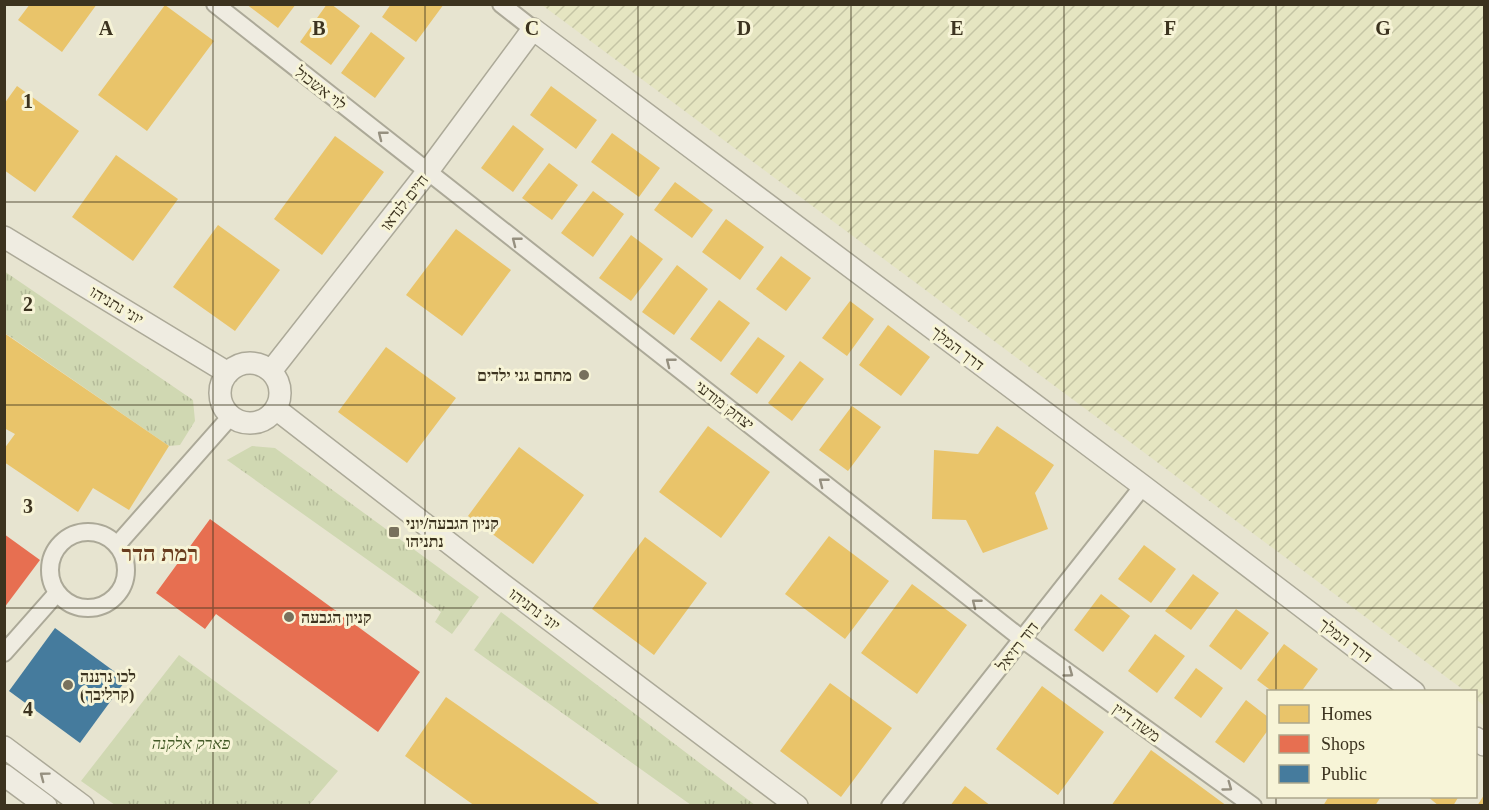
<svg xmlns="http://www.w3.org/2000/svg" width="1489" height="810" font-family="'Times New Roman','Noto Sans Hebrew',serif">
	<defs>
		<pattern id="farmland-furrows" width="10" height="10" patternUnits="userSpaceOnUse" patternTransform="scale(1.5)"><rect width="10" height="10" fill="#e5e5c1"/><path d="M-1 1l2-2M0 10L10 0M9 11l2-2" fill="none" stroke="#c5c5a5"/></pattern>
		<pattern id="grass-tufts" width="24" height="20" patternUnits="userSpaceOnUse" patternTransform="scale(1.5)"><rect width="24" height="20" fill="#d0d8b2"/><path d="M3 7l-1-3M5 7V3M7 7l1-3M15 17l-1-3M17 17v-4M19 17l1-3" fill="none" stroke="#b4ba99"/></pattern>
	</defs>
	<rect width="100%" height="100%" fill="#e7e4d0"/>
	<path fill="url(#farmland-furrows)" d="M542,5H1484V706L1476,699V692L1465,691Z"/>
	<path fill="url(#grass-tufts)" d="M4,271L193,400L195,421L180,445L169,446L5,333Z
		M252,446L275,448L479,597L452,634L435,622L441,612L227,460Z
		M501,612L755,805H691L474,650Z
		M179,655L338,771L309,805H115L81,781Z"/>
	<path fill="#e9c46a" d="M30,4H97L62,52L18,20Z
		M246,4H296L278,28Z
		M327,4H331L360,26L331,65L300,42Z
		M391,4H444L416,42L382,17Z
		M165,5L214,41L147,131L98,95Z
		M371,32L405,58L375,98L341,73Z
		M17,86L79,131L35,192L4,170V104Z
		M551,86L597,120L576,149L530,115Z
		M513,125L544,149L513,192L481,168Z
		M612,133L660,168L639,197L591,162Z
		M335,136L384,172L322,255L274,219Z
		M116,155L178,199L133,261L72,217Z
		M549,163L578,185L552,220L522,198Z
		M675,182L713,210L692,238L654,210Z
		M593,191L624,214L593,257L561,233Z
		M726,219L764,247L740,280L702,252Z
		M218,225L280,270L235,331L173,287Z
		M456,229L511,270L462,336L406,295Z
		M631,235L663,259L631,301L599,278Z
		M781,256L811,278L786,311L756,289Z
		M677,265L708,289L674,335L642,312Z
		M719,300L750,323L721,362L690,339Z
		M850,301L874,319L847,356L822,338Z
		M888,325L930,357L901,396L859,365Z
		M4,333L169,446L129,510L93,488L78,512L4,462V449L15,434L4,428Z
		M758,337L785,356L757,394L730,374Z
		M386,347L456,398L407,463L338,412Z
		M800,361L824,379L792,421L768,403Z
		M852,406L881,427L848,471L819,450Z
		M708,426L770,472L721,538L659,492Z
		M997,426L1054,465L1035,493L1048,529L983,553L966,520L932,519L934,450L978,454Z
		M519,447L584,495L533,564L468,516Z
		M829,536L889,581L845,639L785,594Z
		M645,537L707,583L654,655L592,609Z
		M1144,545L1176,569L1151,603L1118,579Z
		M1193,574L1219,593L1191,630L1165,611Z
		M912,584L967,625L917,694L861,653Z
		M1101,594L1130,616L1103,652L1074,630Z
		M1236,609L1269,633L1241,670L1209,646Z
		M1155,634L1185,656L1157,693L1128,671Z
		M1284,644L1318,669L1301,692H1273L1257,680Z
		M1196,668L1223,688L1201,718L1174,698Z
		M830,683L892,728L841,797L780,751Z
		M1042,686L1104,732L1058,795L996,749Z
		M446,697L479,720L602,806H475L405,756Z
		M1246,700L1268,717V730L1244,763L1215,742Z
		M1151,750L1227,806H1111Z
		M965,786L991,806H950Z
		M1484,795V806H1477Z
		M1329,796H1378L1380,798L1375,806H1323Z
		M1427,796H1459L1453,806H1439Z"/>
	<path fill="#e76f51" d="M210,519L420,672L378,732L216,614L205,629L156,593Z
		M4,534L40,560L4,608Z"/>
	<path fill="#457b9d" d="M55,628L126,680L80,743L9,691Z"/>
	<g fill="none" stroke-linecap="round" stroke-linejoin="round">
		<g stroke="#aca998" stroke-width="20">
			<path id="minor" d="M215,4L1022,639L1253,806
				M501,4L533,29
				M50 570a38 38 0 1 1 76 0a38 38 0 1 1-76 0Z
				M117,545L231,416
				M4,653L57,593
				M890,806L1143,486"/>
		</g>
		<g stroke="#aca998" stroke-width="24">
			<path id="tertiary" d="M4,237L228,373
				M220 393a30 30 0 1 1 60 0a30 30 0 1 1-60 0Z
				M271,371L428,171L533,29L1143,486L1414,692
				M276,409L502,584L797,806
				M1476,738L1484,745
				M4,747L83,806
				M4,775L46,806"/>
		</g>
		<use href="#minor" stroke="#efece1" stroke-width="16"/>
		<use href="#tertiary" stroke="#efece1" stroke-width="21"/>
	</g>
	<defs><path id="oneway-chevron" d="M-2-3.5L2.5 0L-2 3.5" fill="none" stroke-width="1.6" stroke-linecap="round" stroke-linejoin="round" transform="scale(1.5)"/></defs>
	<g stroke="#969080">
		<use href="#oneway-chevron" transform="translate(382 135) rotate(-142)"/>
		<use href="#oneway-chevron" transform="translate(516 241) rotate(-142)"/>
		<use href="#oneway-chevron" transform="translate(670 362) rotate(-142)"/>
		<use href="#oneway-chevron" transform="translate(823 482) rotate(-142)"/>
		<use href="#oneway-chevron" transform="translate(976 603) rotate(-142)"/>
		<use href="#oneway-chevron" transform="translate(1069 673) rotate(36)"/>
		<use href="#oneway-chevron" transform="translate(44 776) rotate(-143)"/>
		<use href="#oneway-chevron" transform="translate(1228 787) rotate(36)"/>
	</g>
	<path fill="none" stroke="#3c331f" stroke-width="1.5" stroke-opacity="0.55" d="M213,4V806M425,4V806M638,4V806M851,4V806M1064,4V806M1276,4V692M4,202H1484M4,405H1484M4,608H1484M1276,796V806"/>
	<g fill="#78715d" stroke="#f7f4d7" stroke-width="2">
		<circle cx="584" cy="375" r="6"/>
		<rect x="388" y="526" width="12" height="12" rx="3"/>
		<circle cx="289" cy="617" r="6"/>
		<circle cx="68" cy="685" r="6"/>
	</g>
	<g text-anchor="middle" stroke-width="6" stroke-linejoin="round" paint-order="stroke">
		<g font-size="16" fill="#3c331f" stroke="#f7f4d7">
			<text transform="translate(321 88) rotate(38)" y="6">לוי אשכול</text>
			<text transform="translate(404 202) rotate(-52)" y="6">חיים לנדאו</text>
			<text transform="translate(117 305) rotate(31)" y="6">יוני נתניהו</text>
			<text transform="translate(958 348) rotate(37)" y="6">דרך המלך</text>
			<text transform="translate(725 405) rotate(38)" y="6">יצחק מודעי</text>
			<text transform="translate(535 609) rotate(37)" y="6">יוני נתניהו</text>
			<text transform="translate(1346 640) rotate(37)" y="6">דרך המלך</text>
			<text transform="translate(1017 646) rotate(-52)" y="6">דוד רזיאל</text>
			<text transform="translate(1137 722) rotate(36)" y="6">משה דיין</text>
		</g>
		<g font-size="16" font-weight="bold" fill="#3c331f" stroke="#f7f4d7" text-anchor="start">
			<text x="572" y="381" text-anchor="end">מתחם גני ילדים</text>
			<text x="406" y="529">קניון הגבעה/יוני<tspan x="406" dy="18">נתניהו</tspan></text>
			<text x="301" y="623">קניון הגבעה</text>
			<text x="80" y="682">לכו נרננה<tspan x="80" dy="18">(קרליבך)</tspan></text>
		</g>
		<g font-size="16" font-style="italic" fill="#425926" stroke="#f7f4d7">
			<text x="191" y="749">פארק אלקנה</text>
		</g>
		<g font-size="22" font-weight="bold" fill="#693c1e" stroke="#f7f4d7">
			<text x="160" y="561">רמת הדר</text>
		</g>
	</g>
	<g font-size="20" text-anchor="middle" font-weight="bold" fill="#3c331f" stroke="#f7f4d7" stroke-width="6" stroke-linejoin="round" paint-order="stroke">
		<text x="106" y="35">A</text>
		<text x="319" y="35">B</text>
		<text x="532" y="35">C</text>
		<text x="744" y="35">D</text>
		<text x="957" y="35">E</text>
		<text x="1170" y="35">F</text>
		<text x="1383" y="35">G</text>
		<text x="28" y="108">1</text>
		<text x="28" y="311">2</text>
		<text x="28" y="513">3</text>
		<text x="28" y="716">4</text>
	</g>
	<rect width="1489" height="810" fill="none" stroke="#3c331f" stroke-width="12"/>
	<rect x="1267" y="690" width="210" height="108" fill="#f7f4d7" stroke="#aca78d" stroke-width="1.5"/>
	<rect x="1279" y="705" width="30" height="18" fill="#e9c46a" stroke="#aca78d" stroke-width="1.5"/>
	<text x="1321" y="720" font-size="18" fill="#3c331f">Homes</text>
	<rect x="1279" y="735" width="30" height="18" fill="#e76f51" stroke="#aca78d" stroke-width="1.5"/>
	<text x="1321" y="750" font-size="18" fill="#3c331f">Shops</text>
	<rect x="1279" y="765" width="30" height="18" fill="#457b9d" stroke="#aca78d" stroke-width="1.5"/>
	<text x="1321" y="780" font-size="18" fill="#3c331f">Public</text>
</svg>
